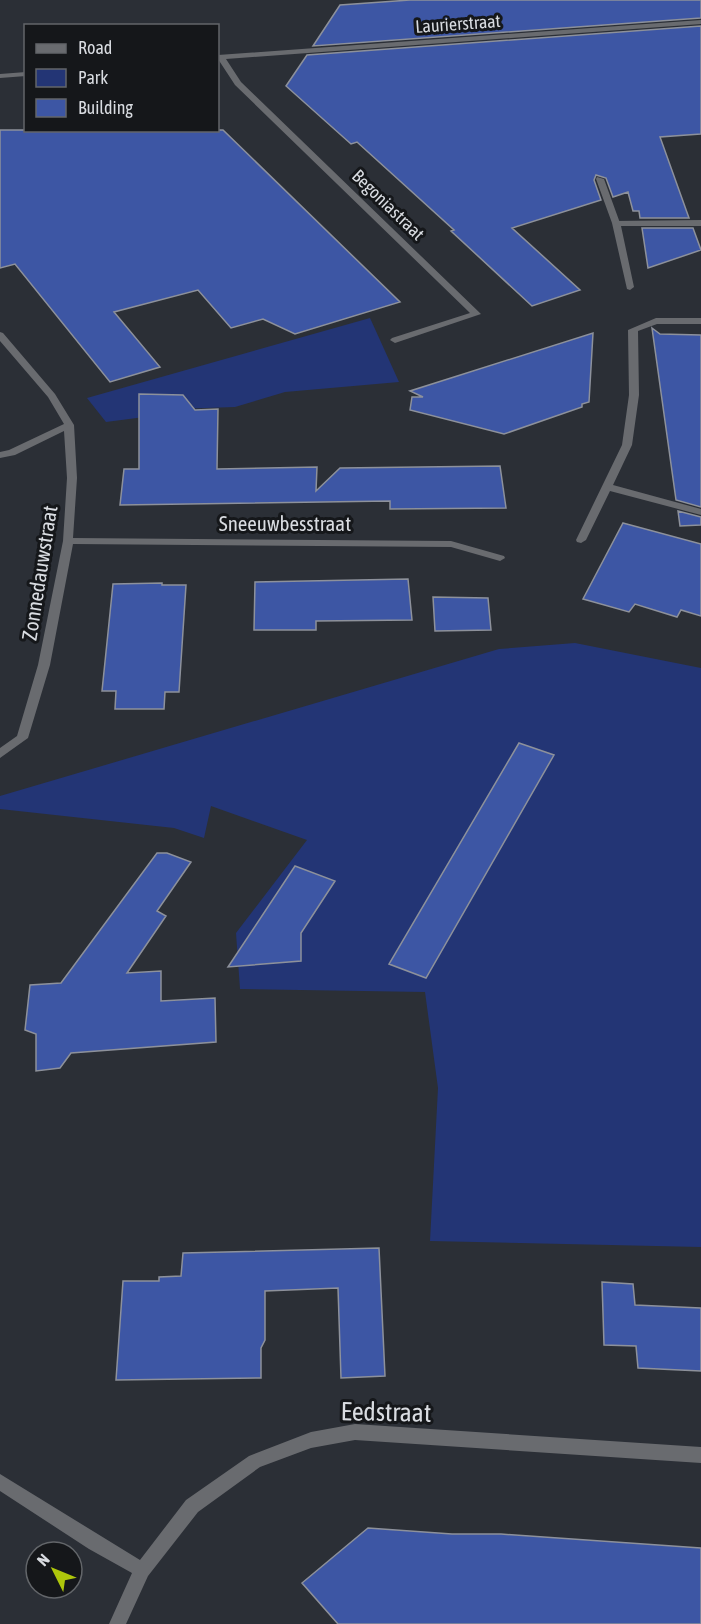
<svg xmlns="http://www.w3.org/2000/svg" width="701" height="1624" font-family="'Asap Condensed',sans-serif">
	<rect width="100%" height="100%" fill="#2b2f36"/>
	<path fill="#233575" d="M370,318L399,382L285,392L235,407L176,409L175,413L106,422L87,398Z
		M575,643L701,668V1247L430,1241L438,1088L425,992L240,989L236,933L307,840L211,806L204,838L174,828L0,809V796L499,649Z"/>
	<path fill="#3d56a4" stroke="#8d919b" stroke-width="1.5" d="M410,0H701V18L313,46L340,5Z
		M701,26V134L660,137L689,218H640L639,211H633L628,192L613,197L606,178L596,175L594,180L601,200L512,228L580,290L532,306L451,231L454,230L357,142L351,144L286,86L307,55Z
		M0,130H223L400,302L295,334L263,319L231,328L198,290L114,312L160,367L110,382L15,264L0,268Z
		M642,228H693L701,250L648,268Z
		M652,328L660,334L701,335V507L676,500Z
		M593,333L589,402L582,404V407L504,434L410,410L412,397H423L410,391Z
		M139,394L183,395L195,410L218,409L217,469L317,467L316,491L340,468L500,466L506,508L390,509V501L120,505L124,469H139Z
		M678,511L701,517V525L680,526Z
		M623,523L701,544V616L681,610L677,617L635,604L629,612L583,599Z
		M408,579L412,620L316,621V630H254L255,582Z
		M162,583V585H186L179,692H165L164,709H115L116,691H102L113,584Z
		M433,597L488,598L491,630L435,631Z
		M519,743L554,755L426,978L389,964Z
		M157,853H167L191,862L157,911L166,916L127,973L161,971V1001L215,998L216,1042L71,1053L60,1068L36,1071V1034L25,1030L30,985L61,983Z
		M295,866L335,881L301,933V961L228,967Z
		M379,1248L385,1376L341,1378L338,1288L265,1291V1340L261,1348V1378L116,1380L123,1281H159V1277L181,1276L183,1253Z
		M602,1282L633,1284L635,1305L701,1308V1371L638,1368L636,1346L604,1345Z
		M368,1528L452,1534H501L701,1548V1624H338L302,1583Z"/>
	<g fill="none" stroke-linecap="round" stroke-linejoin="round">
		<path fill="#696b6f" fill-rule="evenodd" d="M597,177L604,179L620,223L619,225L612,223L596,179Z
			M656,318H701V324H657L638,331L639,395L632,445L613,485L701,509V515L610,491L586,540L581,543L577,542L576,540L622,445L629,395L628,330Z"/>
		<path fill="#696b6f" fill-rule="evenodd" d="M701,20V24L226,59L241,82L481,314L395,343L390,340L392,338L470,313L235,85L218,59V55Z
			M26,72V76L0,78V74Z
			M701,220V226H621L634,287L630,290L627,289L612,223L613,221Z
			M0,332L3,333L55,394L74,425L77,478L73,538L451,541L504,556L505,558L500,561L451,547L73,544L50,665L28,738L0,758V748L17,736L38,665L63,541L67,478L64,431L15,455L0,458V452L9,450L64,424L48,397L0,341Z
			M355,1424L701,1447V1463L355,1440L311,1448L260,1467L198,1512L148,1576L126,1624H109L132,1573L89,1549L0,1491V1474L140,1560L186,1500L249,1456L311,1432Z"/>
	</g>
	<g text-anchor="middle" stroke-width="6" stroke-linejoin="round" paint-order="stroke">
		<g font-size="18" fill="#d9dce1" stroke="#15171a">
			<text transform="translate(458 24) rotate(-4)" y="6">Laurierstraat</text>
			<text transform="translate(388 205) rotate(44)" y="6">Begoniastraat</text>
		</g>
		<g font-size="21" fill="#d9dce1" stroke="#15171a">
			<text x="285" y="531">Sneeuwbesstraat</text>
			<text transform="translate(40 573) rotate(-81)" y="7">Zonnedauwstraat</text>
		</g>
		<g font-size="26" fill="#d9dce1" stroke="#15171a">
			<text transform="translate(386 1412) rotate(1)" y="9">Eedstraat</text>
		</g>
	</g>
	<rect x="24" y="24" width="195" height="108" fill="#15171a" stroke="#63666a" stroke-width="1.5"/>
	<rect x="36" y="44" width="30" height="9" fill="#696b6f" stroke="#63666a" stroke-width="1.5"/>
	<text x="78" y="54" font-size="18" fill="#d9dce1">Road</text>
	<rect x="36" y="69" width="30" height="18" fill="#233575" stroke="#63666a" stroke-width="1.5"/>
	<text x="78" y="84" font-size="18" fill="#d9dce1">Park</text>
	<rect x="36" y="99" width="30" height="18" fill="#3d56a4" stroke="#63666a" stroke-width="1.5"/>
	<text x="78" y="114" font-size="18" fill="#d9dce1">Building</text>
	<g transform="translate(54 1570) rotate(313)"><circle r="28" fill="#15171a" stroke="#63666a" stroke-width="1.5"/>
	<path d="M0-4.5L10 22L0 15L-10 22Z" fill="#aec60b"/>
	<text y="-9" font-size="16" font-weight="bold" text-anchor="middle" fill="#d9dce1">N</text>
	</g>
</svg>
